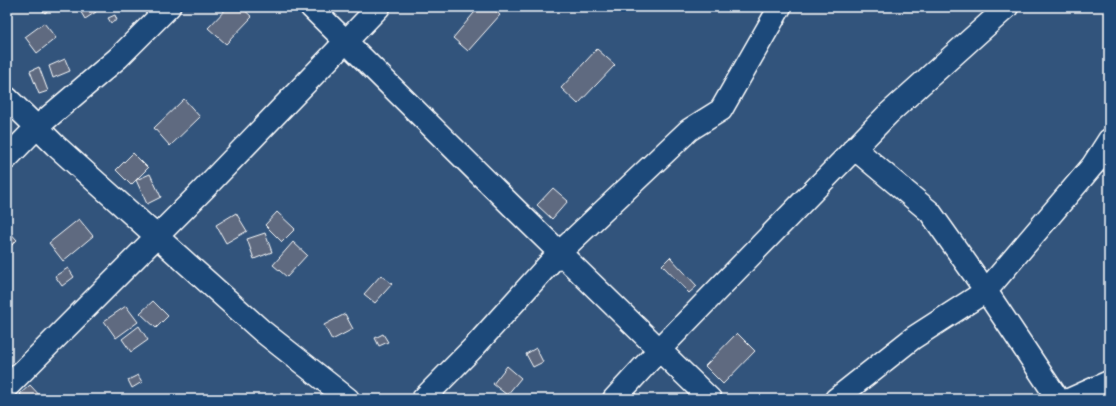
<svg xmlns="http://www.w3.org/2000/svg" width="1116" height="406" font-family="Caveat,sans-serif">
	<rect width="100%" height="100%" fill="#32547c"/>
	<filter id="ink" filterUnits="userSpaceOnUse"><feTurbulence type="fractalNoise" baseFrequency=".025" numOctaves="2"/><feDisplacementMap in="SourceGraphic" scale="8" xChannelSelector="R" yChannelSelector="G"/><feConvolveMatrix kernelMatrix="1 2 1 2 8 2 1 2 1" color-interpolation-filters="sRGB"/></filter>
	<g filter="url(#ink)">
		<path fill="#5f6a80" stroke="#fff" d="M39,7H52L45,13Z
			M83,7H93L96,12L85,19L79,9Z
			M228,7H241L252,17L226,44L208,28Z
			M479,7H491L500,15L468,51L453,38Z
			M115,15L117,20L111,23L108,18Z
			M44,23L56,38L37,53L25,37Z
			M597,49L615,65L578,104L561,88Z
			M65,59L70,71L53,78L49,66Z
			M39,67L48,91L39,94L30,71Z
			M184,99L200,117L170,146L154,128Z
			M133,153L148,168L131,185L116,170Z
			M150,174L161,197L147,204L136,180Z
			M553,188L568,201L552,219L537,205Z
			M277,212L295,229L282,242L265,225Z
			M236,213L247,231L226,243L216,225Z
			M79,219L93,236L63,261L49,243Z
			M7,229L17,240L7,250Z
			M265,233L272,252L254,259L247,239Z
			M293,242L307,255L287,277L273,265Z
			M670,257L697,286L689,293L662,265Z
			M68,268L74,277L62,286L55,276Z
			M381,275L392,284L375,303L364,294Z
			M153,301L168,316L156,328L140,313Z
			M126,306L138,322L116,338L104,321Z
			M345,314L353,329L332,340L324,325Z
			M139,326L148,340L131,352L122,339Z
			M737,333L755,351L723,384L705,366Z
			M383,334L388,342L379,346L375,338Z
			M536,348L543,362L533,367L526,354Z
			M507,366L521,378L507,395L493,384Z
			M138,375L142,382L132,388L128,380Z
			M30,385L43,399H24L20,394Z"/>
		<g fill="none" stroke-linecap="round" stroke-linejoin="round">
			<g stroke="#fff" stroke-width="25">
				<path id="street" d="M311,7L516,210L710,399
					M7,98L55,145L262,331L348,399
					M854,148L930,212L986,291L1058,399
					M7,158L37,127L118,58L169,7
					M7,387L202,191L379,7
					M423,399L475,346L559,253L689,130L721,110L780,7
					M614,399L659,350L888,114L1007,7
					M836,399L913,338L986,291L1093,165L1109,140
					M1071,399L1109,382"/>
			</g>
			<use href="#street" stroke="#1f4a7a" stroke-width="22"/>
		</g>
	</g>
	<rect width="1116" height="406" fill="none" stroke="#1f4a7a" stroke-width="24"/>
	<rect x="12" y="12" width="1092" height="382" fill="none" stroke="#fff" stroke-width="1.5" filter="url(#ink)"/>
</svg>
